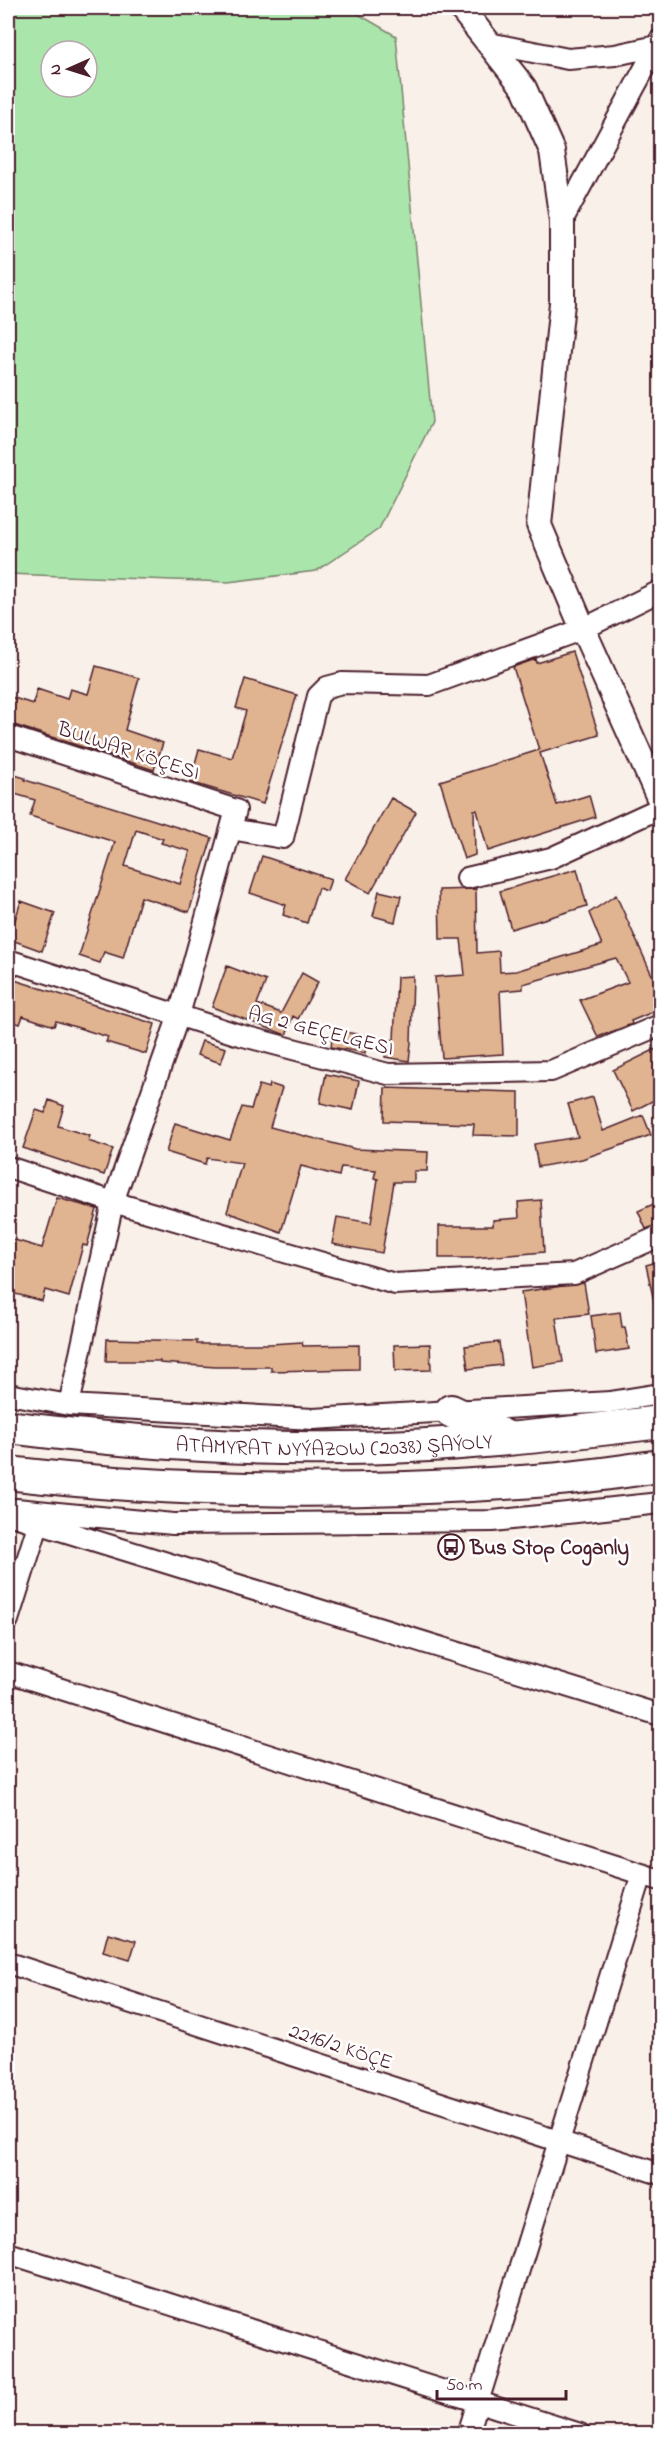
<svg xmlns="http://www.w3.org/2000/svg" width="668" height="2441" font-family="'Indie Flower',sans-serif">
	<rect width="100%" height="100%" fill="#f9f0e9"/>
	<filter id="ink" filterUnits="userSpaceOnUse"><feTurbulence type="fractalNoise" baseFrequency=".0167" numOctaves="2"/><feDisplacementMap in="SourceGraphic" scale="12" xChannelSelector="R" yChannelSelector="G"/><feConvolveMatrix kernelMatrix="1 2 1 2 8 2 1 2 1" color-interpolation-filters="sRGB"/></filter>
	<g filter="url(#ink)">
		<path fill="#aae6ac" stroke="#7a826c" stroke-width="1.5" fill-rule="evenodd" d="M8,8H348L396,36L432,422L379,529L316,571L228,582L8,574ZM51,51H87V87H51Z"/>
		<path fill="#e0b391" stroke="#4a1f2b" stroke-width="1.5" fill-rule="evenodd" d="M572,652L599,735L540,753L557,805L589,795L595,817L488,851L477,810H474L475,855L464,859L440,781L539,750L513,667L536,659L537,663Z
			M96,666L139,678L125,730L163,743L154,770L8,723V696L33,704L37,689L67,699L70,689L88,694Z
			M245,679L297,695L263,804L190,782L199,749L232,758L246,711L236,708Z
			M8,773L25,778V780L212,838L189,912L141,897L123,958L104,952L100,963L79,956L115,842L30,816L35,800L8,792ZM136,830L163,839L161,843L190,851L180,884L125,866Z
			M391,798L416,812L370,893L345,879Z
			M262,856L331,879L327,891L318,888L307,923L283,915L286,905L250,893Z
			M577,869L587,906L511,929L500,891Z
			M476,889L477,953L499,951L500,972L516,971L602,945L589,913L616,895L660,993V1009L631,1021L632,1024L598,1037L580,1000L628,982L616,958L523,984V989L500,991L503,1054L442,1058L435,977L465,975L461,939H440L439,890Z
			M379,891L401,896L395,922L373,916Z
			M21,901L55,913L42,951L9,939Z
			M227,966L266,981L257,1004L281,1013L302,973L318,982L298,1019L293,1016L286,1035L212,1007Z
			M413,976L411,1043L409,1061L385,1057L386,1039L394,1040L397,977Z
			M8,978L155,1024L146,1054L106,1042L108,1037L56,1021L54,1026L23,1016L20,1024L8,1020Z
			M333,1030L368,1036L365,1053L331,1047Z
			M202,1041L226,1048L221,1063L197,1055Z
			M660,1047V1097L633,1111L613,1070Z
			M326,1074L359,1081L353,1110L320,1103Z
			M270,1084L282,1088L270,1127L355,1149L428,1152L427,1171H414V1182H394L382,1253L332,1244L337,1217L371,1223L378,1179L374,1178L376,1170L341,1167L339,1176L301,1166L281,1232L227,1212L242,1163L207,1158L205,1164L166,1152L175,1123L230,1140L242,1107L251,1109L259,1085L269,1088Z
			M385,1088L519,1092V1136L473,1135L474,1124L384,1121Z
			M593,1097L603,1131L643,1115L651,1135L582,1159L538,1167L534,1144L578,1137L568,1104Z
			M49,1100L64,1106L58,1126L90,1136L88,1141L113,1149L104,1175L23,1148L36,1110L45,1113Z
			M57,1198L97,1209L87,1246L83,1245L69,1297L45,1290L42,1301L8,1292V1238L42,1248Z
			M541,1200L544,1252L475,1258H439V1226H493V1220L519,1218L518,1202Z
			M660,1201V1224L646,1229L638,1211Z
			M660,1261V1305L655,1306L646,1265Z
			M584,1283L589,1314L556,1318L563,1362L532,1367L521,1292Z
			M620,1312L622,1327H625L629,1349L596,1354L591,1316Z
			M107,1339L197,1341V1344H270L302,1342L303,1346L359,1345V1369L271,1371V1367H215L160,1363V1361H106Z
			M499,1342L502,1365L468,1369L465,1346Z
			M430,1344L431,1370L395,1371L394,1345Z
			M108,1933L136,1941L130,1960L103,1952Z"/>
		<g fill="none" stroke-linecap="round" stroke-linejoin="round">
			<g stroke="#4a1f2b" stroke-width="24">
				<path id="minor" d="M489,43L568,59L615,55L657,46
					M562,221L660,40
					M8,736L236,810L179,1015L113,1202L69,1405
					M231,829L283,838L318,696L327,687L342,683L429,685L583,629L660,591
					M467,878L551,858L660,808
					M8,960L236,1034L388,1074L551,1071L660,1025
					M8,1167L113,1202L395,1284L574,1274L660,1236
					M8,1394L69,1405L313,1419L610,1402L660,1394
					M16,1509L173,1524L493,1521L660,1503
					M8,1514L660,1715
					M8,1620L38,1525L28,1520
					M8,1672L660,1880
					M8,1963L660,2174
					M8,2253L580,2434
					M468,2434L642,1874"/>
			</g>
			<g stroke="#4a1f2b" stroke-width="28">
				<path id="tertiary" d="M461,8L524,88L552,151L562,221V303L539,525L583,629L660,800"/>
			</g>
			<g stroke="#4a1f2b" stroke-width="36">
				<g id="primary">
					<path d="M451,1411L508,1438"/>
					<path id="s1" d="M8,1427C118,1441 232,1450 343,1448C450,1447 555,1435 660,1422"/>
					<path d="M8,1473C187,1494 368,1494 548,1480C585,1477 623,1471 660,1466"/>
				</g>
			</g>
			<use href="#minor" stroke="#fff" stroke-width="20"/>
			<use href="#tertiary" stroke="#fff" stroke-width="24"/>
			<use href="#primary" stroke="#fff" stroke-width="32"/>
		</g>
	</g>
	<defs>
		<g id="bus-ring" transform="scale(1.35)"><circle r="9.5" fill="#fff" stroke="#4a1f2b" stroke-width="1.5"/><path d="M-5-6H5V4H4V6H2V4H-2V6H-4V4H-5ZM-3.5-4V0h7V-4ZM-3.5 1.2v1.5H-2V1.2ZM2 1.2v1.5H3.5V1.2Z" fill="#4a1f2b"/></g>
	</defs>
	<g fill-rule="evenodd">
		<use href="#bus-ring" x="451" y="1547"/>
	</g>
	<g text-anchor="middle" stroke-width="5" stroke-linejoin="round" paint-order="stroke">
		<g font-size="21" fill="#4a1f2b" stroke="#fff">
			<text transform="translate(129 750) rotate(18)" y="7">BULWAR KÖÇESI</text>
			<text transform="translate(321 1030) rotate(14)" y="7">AG 2 GEÇELGESI</text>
			<text dy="7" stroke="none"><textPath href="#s1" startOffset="327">ATAMYRAT NYÝAZOW (2038) ŞAÝOLY</textPath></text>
			<text transform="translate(341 2046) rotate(18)" y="7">2216/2 KÖÇE</text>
		</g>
		<g font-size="21" font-weight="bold" fill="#4a1f2b" stroke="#fff" text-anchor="start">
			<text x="470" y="1554">Bus Stop Coganly</text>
		</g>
	</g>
	<rect width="668" height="2441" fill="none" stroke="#fff" stroke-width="30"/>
	<rect x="15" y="15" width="638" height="2411" fill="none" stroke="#4a1f2b" stroke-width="2" filter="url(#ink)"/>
	<g transform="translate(69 69) rotate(267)"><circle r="28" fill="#ffffff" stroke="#b7a5aa" stroke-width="1.5"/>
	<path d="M0-4.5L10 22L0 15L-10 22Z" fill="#4a1f2b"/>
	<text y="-9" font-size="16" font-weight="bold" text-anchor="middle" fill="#4a1f2b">N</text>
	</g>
	<path d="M437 2390v9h129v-9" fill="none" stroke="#4a1f2b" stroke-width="3"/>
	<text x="446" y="2390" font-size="18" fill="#4a1f2b" stroke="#ffffff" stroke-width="4.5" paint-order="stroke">50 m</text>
</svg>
